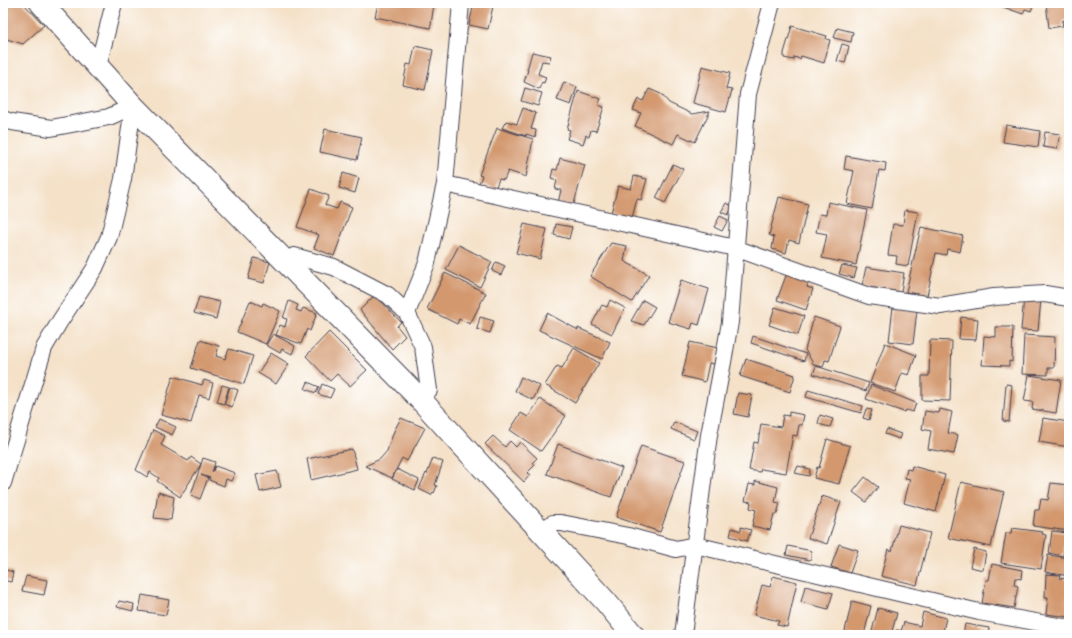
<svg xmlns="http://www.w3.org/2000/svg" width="1072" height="638" font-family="'Libre Caslon Text',serif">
	<rect width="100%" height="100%" fill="#fff"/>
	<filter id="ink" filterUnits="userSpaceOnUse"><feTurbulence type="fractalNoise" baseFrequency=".025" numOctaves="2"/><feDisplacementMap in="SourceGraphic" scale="8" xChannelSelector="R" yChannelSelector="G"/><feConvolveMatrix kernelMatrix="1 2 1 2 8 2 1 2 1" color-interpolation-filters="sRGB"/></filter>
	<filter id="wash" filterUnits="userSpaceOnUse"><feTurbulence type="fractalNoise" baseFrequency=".012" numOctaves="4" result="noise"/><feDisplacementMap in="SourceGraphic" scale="16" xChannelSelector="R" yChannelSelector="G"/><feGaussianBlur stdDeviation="0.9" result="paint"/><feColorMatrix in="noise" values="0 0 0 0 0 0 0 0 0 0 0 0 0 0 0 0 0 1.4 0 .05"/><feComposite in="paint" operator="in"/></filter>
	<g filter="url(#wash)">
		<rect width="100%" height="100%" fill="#f4e1c8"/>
		<g id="blocks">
			<path fill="#d3986e" d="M3,3H23L44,25L23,44L3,38Z
				M378,3H434L431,25L430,28L375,17Z
				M474,3L493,6L488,29L469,25Z
				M996,3H1034L1031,11L1025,9L1023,14L995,4Z
				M1046,3H1067L1069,19L1062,21L1063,26L1049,28Z
				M792,26L827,36L826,39L830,40L824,63L801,56L800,59L794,57V60L784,58V53Z
				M837,28L853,32L851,42L834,38Z
				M842,44L849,46L845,63L837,61Z
				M415,46L433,50L425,90L403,85L407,64L411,65Z
				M532,52L551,56L549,62L542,61L538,74L546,77L544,83L542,82L539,89L524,82L528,70H527Z
				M702,66L730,73L726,89L732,90L726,112L693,103Z
				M564,82L577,87L571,105L557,100Z
				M525,88L542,93L538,106L521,101Z
				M649,89L661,94L669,103L692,114L710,111L695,142L678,134L673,144L635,126L641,113L633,110L638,99L643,101Z
				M578,91L601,99L598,105L604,107L596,131L591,130L589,137L586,135L583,144L567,139L570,130L567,129Z
				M523,108L536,113L531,129L536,130L535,137L526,134V136L502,128L506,121L517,124Z
				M1006,125L1040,131L1038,147L1003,142Z
				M497,128L533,139L526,177L508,171L504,180L499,179L495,189L479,183L482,176L479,175Z
				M325,129L362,137L357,160L320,152Z
				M1045,132L1060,134L1057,149L1043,147Z
				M846,156L886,163L885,171L879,170L872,209L847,204L854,171L844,169Z
				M560,158L585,165L573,207L558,203L561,190L555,189L557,180L551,178L553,169L557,170Z
				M673,164L683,169L665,203L656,198Z
				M343,173L359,178L355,193L339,188Z
				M634,176L647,179L641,200L637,199L632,218L611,213L618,186L631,189Z
				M311,189L329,196L325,205L337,209L340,202L352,207L334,256L314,248L319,235L297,227Z
				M779,197L808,204L799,243L789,240L786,253L772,249L774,237L769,235Z
				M828,202L867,210L856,265L822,258L827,234L816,232L820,214L826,215Z
				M726,203L733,206L728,215L721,212Z
				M905,210L918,212L908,266L896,264L897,256L888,255L893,224L903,225Z
				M720,216L728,220L722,231L714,227Z
				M524,224L547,229L540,259L516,253Z
				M556,224L572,227L569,239L554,235Z
				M921,227L963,236L960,252L947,249L946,255L936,253L927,296L906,292Z
				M611,243L627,246L624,261L649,275L632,302L590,276Z
				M459,245L492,262L480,287L446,270Z
				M254,258L270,262L264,283L248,279Z
				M496,262L505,266L501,275L492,271Z
				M842,265L857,268L854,278L839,274Z
				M866,267L904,273L901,292L862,286Z
				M445,273L486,293L470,324L459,319L457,324L427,309Z
				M787,273L809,281L807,287L813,289L806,310L777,300Z
				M681,280L709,289L699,325L693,323L691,329L668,322Z
				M375,295L401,322L397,326L405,336L392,349L360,310Z
				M199,297L220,302L216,319L194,313Z
				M1024,297L1041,299L1038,331L1021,330Z
				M610,300L625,308L612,334L592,324L602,305L607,307Z
				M643,300L655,307L644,325L631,321Z
				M250,301L262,306L263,303L280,311L266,344L237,332Z
				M289,301L298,305L296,310L301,312L303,308L317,313L310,331L307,329L301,344L276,335L280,325L285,327L287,319L283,318Z
				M775,307L804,316L798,335L769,325Z
				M893,307L917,310L913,344L889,341Z
				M547,313L578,330V328L610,342L602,359L539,330Z
				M480,317L494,321L490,333L477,329Z
				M814,317L840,326L829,361L825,360L823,367L814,365L805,350Z
				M961,317L978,319L976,340L959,339Z
				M996,327H1013L1012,362L1009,361V366L982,365L984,336L996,337Z
				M329,332L367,370L350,386L337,374L330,381L306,356Z
				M273,334L295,346L292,354L282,349L280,353L266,345Z
				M1024,335L1055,337L1054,368H1048V375L1022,374Z
				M753,336L806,354L804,361L751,343Z
				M200,340L219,346L216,356L225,359L229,349L253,356L244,384L191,368Z
				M930,340L952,341L950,401L922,400V376H929Z
				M690,342L718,348L714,364L709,363L705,382L682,376Z
				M885,343L916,355L909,375L902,373L895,392L870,383Z
				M574,348L599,363L575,403L545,385L557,366L562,368Z
				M271,353L289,364L276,384L258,373Z
				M746,359L795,375L790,392L740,376Z
				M816,366L869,383L866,391L813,374Z
				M1029,375L1061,380L1056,413L1032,409L1033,402L1024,401Z
				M173,376L202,385L204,380L213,383L209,398L199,395L191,423L161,415Z
				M521,377L540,386L533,400L515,391Z
				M308,382L319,387L316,393L305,389Z
				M322,384L334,389L330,398L318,394Z
				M1006,384L1012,385L1009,422L1003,421Z
				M222,385L229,387L224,404L217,402Z
				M871,385L916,403L913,412L906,410L904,412L866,399Z
				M230,387L238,390L232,407L224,404Z
				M808,390L863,406L861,413L806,397Z
				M738,393L752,395L748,417L734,414Z
				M540,399L566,416L541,451L510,430L521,413L528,417Z
				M866,409L872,410L869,420L863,418Z
				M940,409L952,412L948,433L958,435L954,454L928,449L931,431L922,429L925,411L939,413Z
				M789,412L804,415L802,425H799L797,436L793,435L786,473L761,469L760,472L749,470L754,442L758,443L761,424L781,427L783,415L789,416Z
				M820,415L833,419L830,427L818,424Z
				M401,418L425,428L407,461L402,458L392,478L365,466L380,459L387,451L394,431Z
				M1043,418L1069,422V447L1039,442Z
				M159,419L176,427L172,435L155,427Z
				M674,422L697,431L694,439L671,429Z
				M887,429L901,434L899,439L885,434Z
				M153,430L165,436L161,445L188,461L191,457L201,464L180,497L157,481L159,478L150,472L147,477L136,470Z
				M493,436L505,447L510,441L516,447L520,442L537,458L533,462L535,465L527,473L530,475L524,482L485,444Z
				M827,439L850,446L839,484L814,478L817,467L819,468Z
				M558,444L622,468L611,497L547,474Z
				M641,446L685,461L660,532L616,517Z
				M352,449L357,469L311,480L307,459Z
				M203,458L215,462L212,473L215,466L235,473L231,481L226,479L224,486L209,480L210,478L201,475L208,478L200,499L191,495Z
				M433,458L443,462L435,485L437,486L434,493L433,492L431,495L419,489L426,473L427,474Z
				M798,466L810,469L809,476L795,473Z
				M912,466L945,475L936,512L904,503L910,479L905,478L907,469L911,470Z
				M397,469L419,480L415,490L392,479Z
				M277,471L281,487L260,492L256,475Z
				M865,477L878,487L866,502L853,492Z
				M755,481L778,487L775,502L780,503L777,514H774L770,530L752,526L756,510L750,508L751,502L745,501L749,484L755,485Z
				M961,482L1004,492L991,547L948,538Z
				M1051,483L1069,485V531L1033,526L1035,510H1039L1041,499L1048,500Z
				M158,492L174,497L171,520L154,518Z
				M822,496L841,502L827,544L808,538Z
				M899,525L930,533L917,585L881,576L888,549L892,551Z
				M741,527L751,530L747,541L730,536L732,528L741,531Z
				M1012,528L1043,532L1042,534L1046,535L1041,569L1001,563L1006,533H1011Z
				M1052,531L1067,533L1063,556L1049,553Z
				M839,544L858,550L850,573L831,567Z
				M788,546L812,551L810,560L786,555Z
				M974,549L986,552L983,570L970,567Z
				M1048,555L1069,558V576L1045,572Z
				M992,564L1022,570L1021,579L1015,578L1014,585L1018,586L1014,608L982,603L986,580H989Z
				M3,569L13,572L11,582L3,580Z
				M1046,574L1060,575L1059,578L1069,579V617L1046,614L1048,597H1045Z
				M26,576L47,580L44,595L22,591Z
				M773,576L797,582L787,627L777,625L779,621L754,615L762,585L770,587Z
				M805,586L833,593L828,609L801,602Z
				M142,595L169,600L166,615L139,611Z
				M119,601L134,604L133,611L117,607Z
				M852,601L871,606L864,635H844Z
				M878,608L897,613L891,635H871Z
				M923,612L946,618L943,631L941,630L939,635H895L896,630L901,631L904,622L920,626Z
				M965,624L989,628L988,635H963Z"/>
		</g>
	</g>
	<g filter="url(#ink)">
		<use href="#blocks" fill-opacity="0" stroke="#423f50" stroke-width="1"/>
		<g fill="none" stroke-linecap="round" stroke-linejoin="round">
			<g stroke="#423f50" stroke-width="18">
				<path id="street" d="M98,66L114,3
					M3,119L12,122L51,128L109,117L133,106
					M445,184L735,248L869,296L940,306L994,297L1045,294L1069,298
					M286,261L294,256L334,267L388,295L407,313L423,347L429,390L420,399
					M407,313L427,263L445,184L461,3
					M3,483L44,348L60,321L95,268L109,237L123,179L133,106
					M541,531L553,523H561L628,536L676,549L695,545L979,612L1069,628
					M683,635L709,435L723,362L730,322L748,94L772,3"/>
			</g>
			<g stroke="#423f50" stroke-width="24">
				<path id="secondary" d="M41,3L133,106L420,399L606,602L633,635"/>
			</g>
			<use href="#street" stroke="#fff" stroke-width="16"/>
			<use href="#secondary" stroke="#fff" stroke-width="22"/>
		</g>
	</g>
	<rect width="1072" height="638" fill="none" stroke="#fff" stroke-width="16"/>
</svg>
